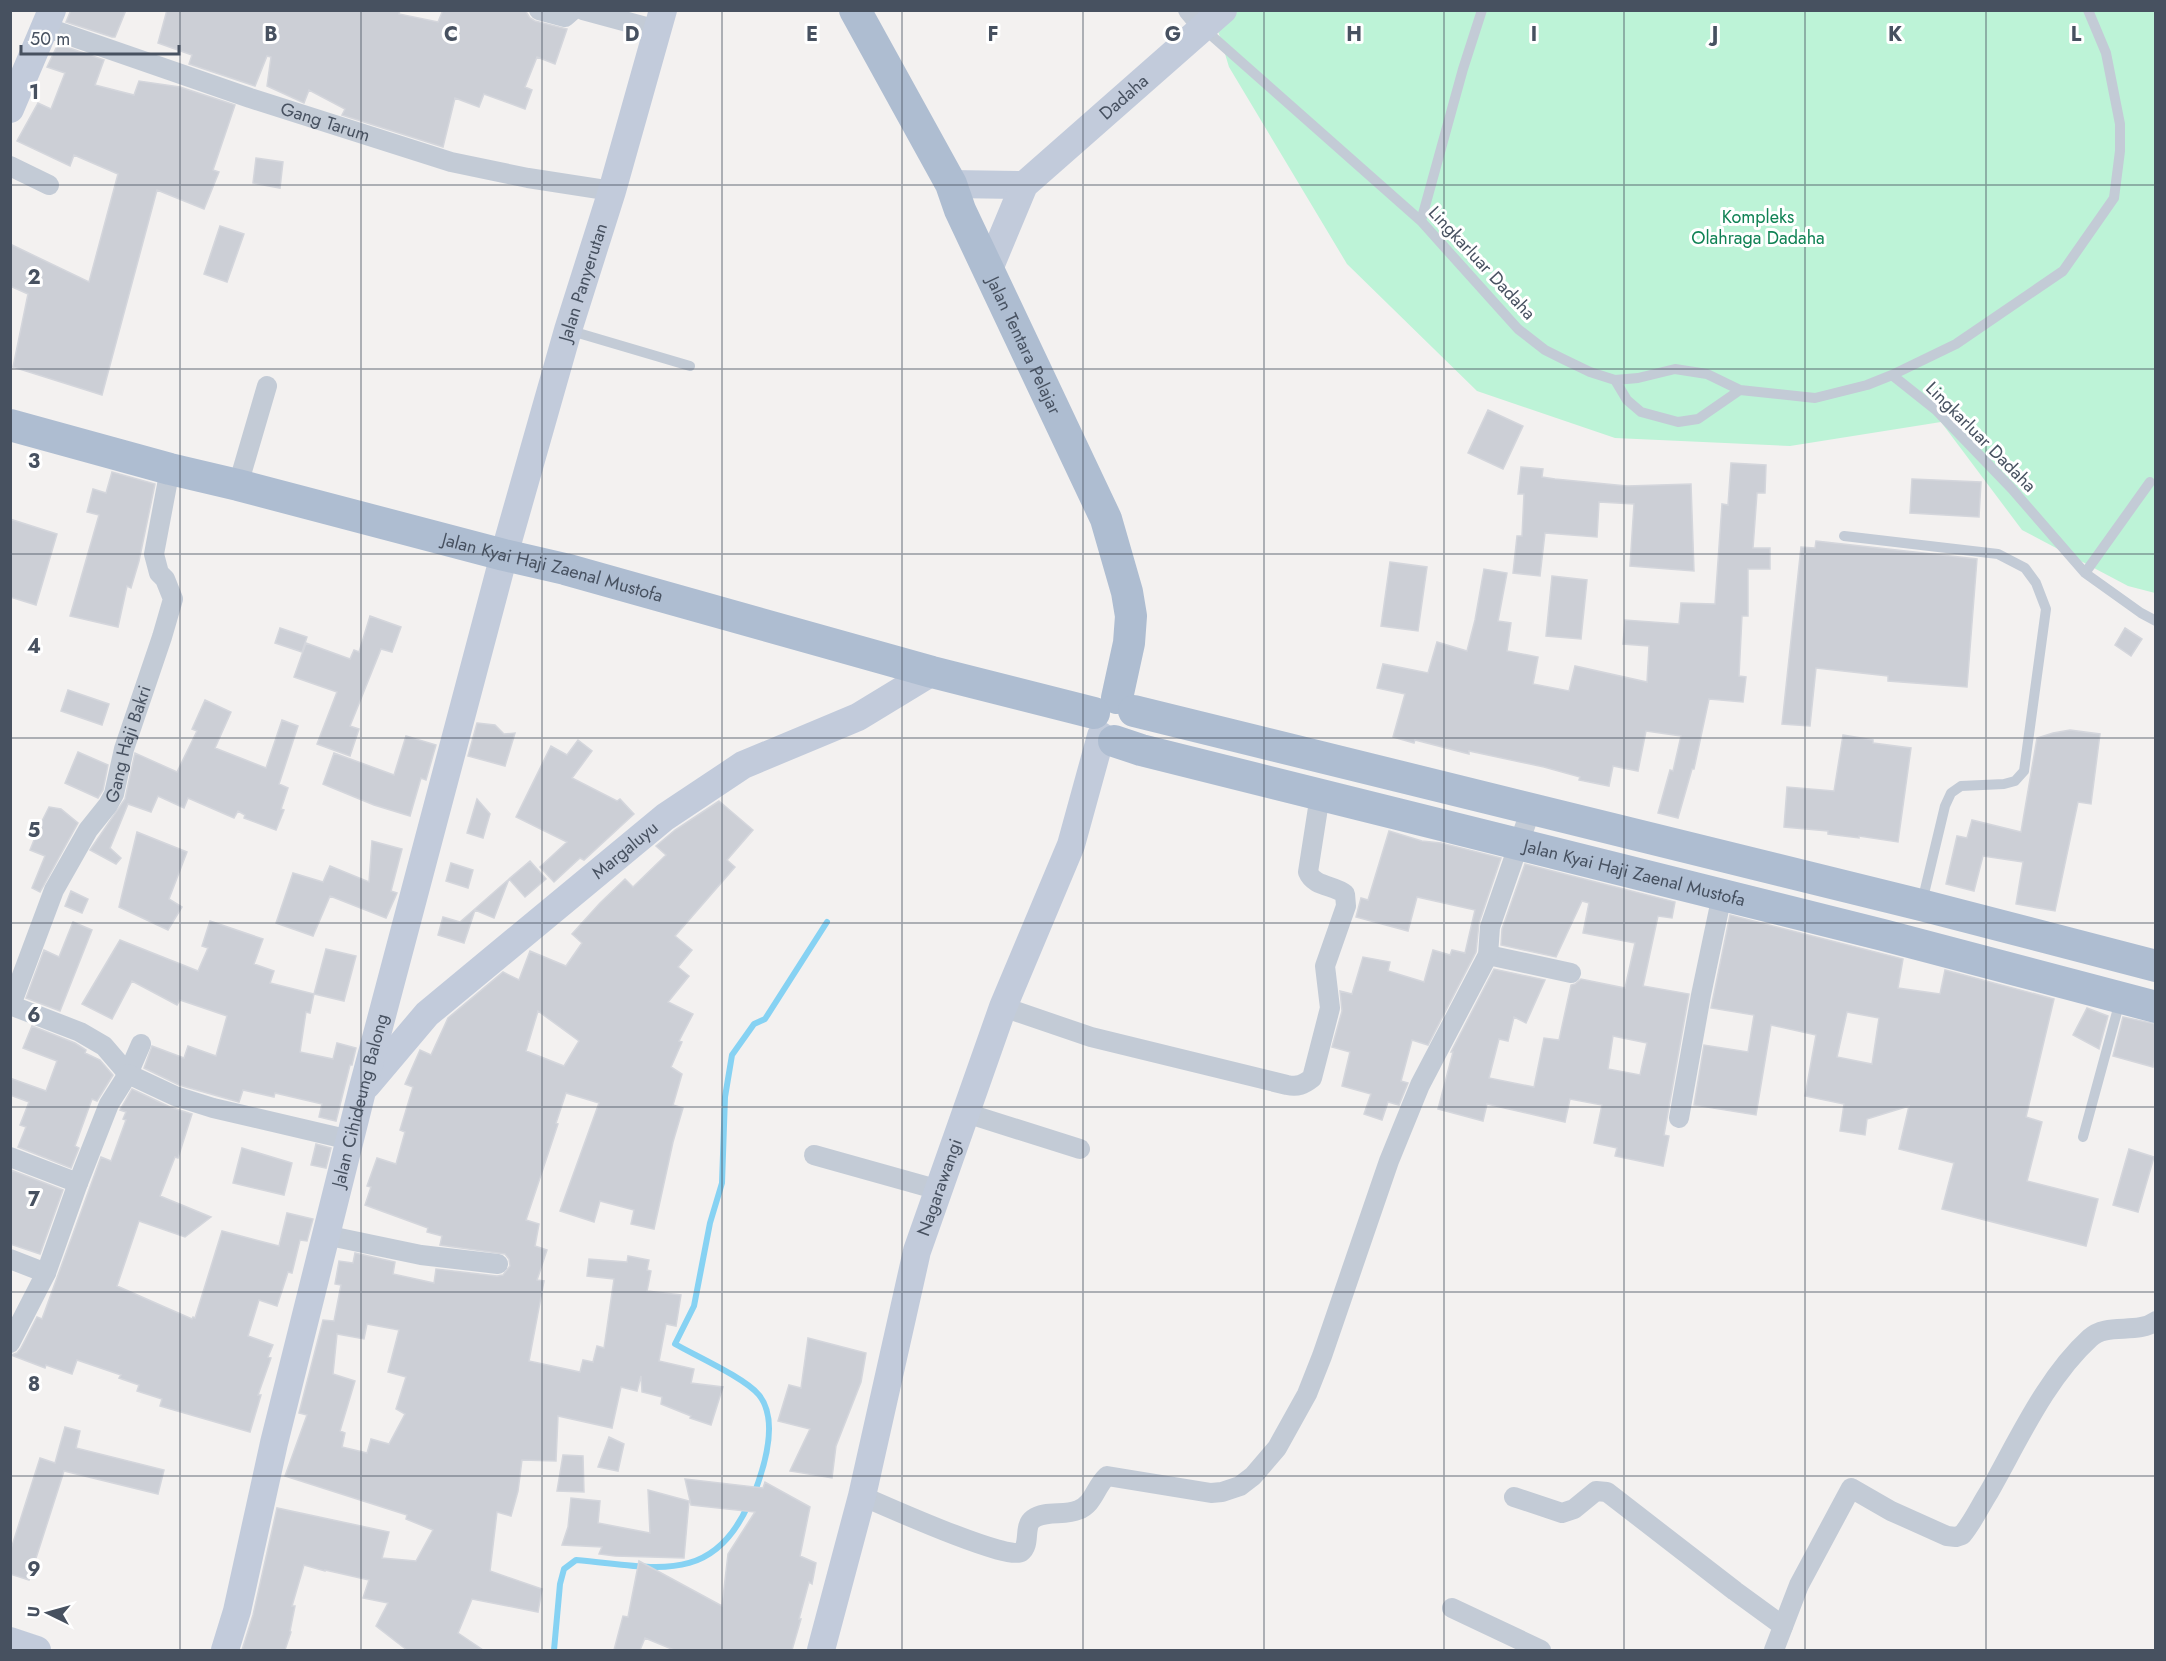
<svg xmlns="http://www.w3.org/2000/svg" width="2166" height="1661" font-family="Jost,sans-serif">
	<rect width="100%" height="100%" fill="#f3f1f0"/>
	<path fill="#bdf3d7" d="M1212,11H2155V593L2128,586L2022,530L1941,422L1790,446L1615,438L1477,391L1347,264L1229,67Z"/>
	<g fill="none" stroke-linecap="round" stroke-linejoin="round">
		<path stroke="#86d2f3" stroke-width="6" d="M754,1494C764,1468 779,1420 759,1395C745,1378 696,1356 675,1344L694,1306L710,1223L722,1183L725,1097L732,1055L754,1024L765,1019L827,922
			M554,1650L560,1584L564,1569L576,1560C651,1566 712,1588 749,1503"/>
	</g>
	<path fill="#cccfd6" stroke="#d4d6dc" stroke-width="1.5" fill-rule="evenodd" d="M71,10H126L115,37H112L66,22Z
		M167,10H400L399,14L438,22L443,10H525L530,18L535,21L567,29L555,64L537,57L525,87L532,90L525,109L484,94L479,107L455,98L443,147L342,115L345,109L309,90L304,103L267,86L271,57L267,56L255,86L189,64L192,55L158,43Z
		M58,44L104,60L95,85L134,95L139,81L180,87L235,105L213,170L219,172L204,209L157,190L102,395L13,367L28,294L10,286V244L89,282L118,174L74,155L70,166L17,141L38,103L51,109L65,73L47,67Z
		M256,158L283,162L280,188L253,183Z
		M220,226L244,234L227,282L204,274Z
		M1488,410L1523,426L1503,469L1468,453Z
		M1731,463L1766,465L1765,493H1757L1753,548H1770V569H1748V616H1742L1739,676L1746,677L1743,702L1709,699L1694,769H1692L1678,818L1658,813L1670,770L1673,771L1681,736L1646,731L1638,771L1613,766L1609,786L1579,780L1580,777L1544,767L1469,751V754L1415,740L1414,743L1393,737L1405,694L1377,688L1383,664L1428,673L1437,642L1467,651L1475,620L1484,569L1507,573L1498,621L1511,623L1507,651L1538,657L1533,684L1569,691L1575,666L1647,682L1649,646L1623,644L1625,620L1679,624L1681,603L1715,604L1722,504L1728,505Z
		M1521,467L1543,469L1542,477L1555,479L1627,486L1691,484L1694,571L1630,566L1634,504L1599,502L1597,537L1545,533L1540,576L1513,573L1517,536H1522L1524,494H1518Z
		M112,472L155,484L139,561L131,588L127,586L118,627L70,616L99,515L87,512L93,489L106,493Z
		M1912,479L1981,482L1979,517L1910,513Z
		M10,519L57,534L36,605L10,597Z
		M1816,541L1977,559L1967,687L1888,681V676L1816,668L1810,726L1782,724L1801,547L1815,548Z
		M1390,562L1427,567L1418,631L1381,626Z
		M1552,576L1587,580L1581,639L1546,636Z
		M370,616L401,627L392,652L381,649L350,726L359,729L350,756L317,744L337,692L294,677L306,643L350,659L354,650L359,652Z
		M280,628L307,637L302,652L275,643Z
		M2125,628L2142,639L2131,656L2115,645Z
		M68,690L109,704L102,725L61,711Z
		M205,700L231,712L215,748L266,768L282,720L298,726L279,784L288,788L281,809L284,810L276,830L244,818L245,815L238,811L234,818L188,798L184,808L158,796L151,812L128,804L110,848L121,858L116,864L90,850L125,799L135,753L177,772L197,731L192,729Z
		M477,723L495,725L504,734L515,733L505,766L468,756Z
		M2070,730L2100,734L2091,804L2078,802L2055,911L2016,904L2023,862L1983,856L1974,891L1946,884L1957,836L1967,838L1972,820L2021,832L2037,738L2053,733Z
		M1843,735L1873,740V743L1911,748L1898,842L1859,836V838L1828,834V831L1784,827L1787,787L1834,791Z
		M406,736L436,745L426,780L421,778L410,816L374,805L323,784L334,753L394,775Z
		M578,740L592,751L572,778L617,801L620,799L634,814L584,860L580,858L554,882L540,867L567,842L516,817L551,746L567,755Z
		M78,752L108,765L103,790L98,798L65,783Z
		M477,799L490,814L483,838L467,833Z
		M719,801L753,830L727,860L735,867L675,936L692,950L678,967L689,976L668,1002L693,1014L679,1041L682,1042L671,1067L682,1074L673,1105L683,1108L673,1142L654,1229L631,1224L634,1210L600,1201L594,1222L560,1211L599,1103L566,1093L556,1123L558,1124L526,1220L539,1224L535,1246L547,1250L537,1280L544,1281L529,1361L580,1372L583,1360L593,1362L597,1346L604,1348L614,1279L587,1276L589,1259L627,1262L628,1256L649,1260L647,1270L651,1271L647,1291L681,1295L676,1326L666,1324L659,1361L694,1369L691,1383L723,1387L711,1425L690,1418L691,1416L661,1404L662,1397L642,1392L641,1376L637,1391L621,1387L612,1428L558,1416L556,1461L522,1460L518,1491L511,1516L497,1512L490,1571L542,1589L538,1612L472,1599L458,1633L483,1650H407L376,1626L388,1603L363,1598L369,1580L325,1570V1571L304,1565L292,1606H295L290,1631L291,1632L285,1650H242L253,1615L277,1508L389,1532L382,1558L416,1561L433,1530L406,1519L407,1515L285,1476L307,1415L299,1413L323,1320L334,1321L341,1285L335,1284L339,1261L353,1263L355,1253L395,1262L393,1274L434,1283L436,1269L497,1276L503,1275L510,1266L509,1259L505,1254L440,1245L442,1236L427,1232L428,1228L365,1205L371,1187L367,1186L377,1158L396,1164L405,1132L400,1130L413,1087L405,1084L420,1050L431,1055L448,1018L503,972L519,980L530,951L566,966L582,943L572,934L600,903L625,879L633,887L666,855L656,846L675,830ZM538,1011L579,1041L564,1066L526,1051ZM367,1324L399,1330L388,1372L406,1377L396,1409L405,1414L389,1444L371,1439L367,1453L342,1447L345,1433L340,1431L355,1381L333,1374L337,1334L364,1339Z
		M49,807L61,809L78,823L40,892L32,888L45,856L30,850L40,825Z
		M1389,831L1422,841L1441,843L1501,858L1479,923L1476,952L1428,1045L1412,1040L1401,1081L1408,1083L1399,1105L1388,1102L1382,1120L1364,1114L1371,1094L1342,1086L1350,1052L1332,1047L1342,1011L1340,991L1352,994L1363,957L1390,962L1388,971L1424,982L1433,950L1450,955L1452,950L1465,953L1475,910L1417,897L1408,931L1356,917L1361,898L1368,900Z
		M137,832L187,852L169,899L182,907L168,930L119,907Z
		M372,841L402,849L391,891L397,893L386,918L330,896L313,936L276,923L293,873L323,882L330,866L369,882Z
		M530,861L546,879L525,897L509,879Z
		M451,863L473,870L468,888L446,881Z
		M1525,864L1675,902L1672,918L1658,916L1643,986L1689,994L1664,1135L1669,1136L1663,1166L1615,1156L1617,1148L1594,1143L1602,1105L1570,1099L1565,1122L1487,1104L1483,1121L1438,1109L1453,1052H1451L1494,969L1545,980L1526,1023L1514,1017L1508,1041L1499,1039L1489,1078L1534,1087L1544,1038L1559,1040L1571,985L1575,984L1581,979L1625,988L1635,943L1583,933L1589,903L1582,901L1556,957L1501,945L1502,929ZM1613,1036L1647,1043L1640,1075L1608,1069Z
		M509,879L494,918L475,910L464,943L438,935L443,917L460,922Z
		M71,891L88,899L82,913L65,906Z
		M1730,915L1903,959L1898,988L1940,994L1945,970L2054,999L2026,1117L2042,1122L2027,1181L2098,1199L2086,1246L1942,1209L1954,1163L1899,1149L1909,1106L1867,1119L1865,1135L1840,1131L1844,1104L1805,1096L1816,1035L1771,1025L1756,1115L1694,1105L1704,1045L1748,1052L1754,1015L1711,1008ZM1847,1012L1879,1018L1872,1064L1837,1057Z
		M210,921L263,939L254,964L274,971L270,983L314,994L310,1013L306,1012L300,1052L333,1059L337,1043L356,1048L352,1065H350L336,1121L319,1117L322,1104L275,1093L274,1097L243,1090L239,1102L179,1085L144,1068L152,1046L184,1058L188,1046L216,1056L227,1016L180,1000L177,1005L132,981L112,1019L82,1004L120,940L198,971L208,948L202,946Z
		M73,922L92,930L60,1011L26,998L44,950L59,957Z
		M326,949L356,956L344,1001L314,994Z
		M2087,1008L2108,1016L2099,1049L2073,1035Z
		M2123,1017L2156,1024V1056L2153,1067L2113,1056Z
		M32,1026L75,1043L86,1050L85,1053L100,1060L113,1075L97,1101L92,1099L75,1146L79,1148L71,1168L18,1147L26,1127L20,1125L29,1102L10,1095V1078L46,1091L57,1061L23,1048Z
		M132,1089L170,1107L192,1114L178,1158L175,1157L160,1196L211,1217L185,1237L139,1221L117,1286L192,1319L193,1317L195,1318L222,1231L279,1246L287,1213L313,1219L307,1241L300,1240L292,1273L288,1272L277,1306L259,1300L248,1336L273,1345L268,1357L271,1358L258,1395H261L250,1432L160,1406L162,1399L137,1391L139,1385L119,1378L121,1375L77,1360L72,1374L46,1365L45,1368L11,1355L17,1353L21,1348L37,1317L42,1319L101,1157L111,1161L126,1120L123,1119L126,1112L120,1110Z
		M316,1144L331,1148L326,1168L311,1165Z
		M242,1148L292,1163L284,1195L233,1183Z
		M2129,1149L2154,1157L2138,1212L2113,1205Z
		M11,1170L63,1190L40,1254L10,1244Z
		M808,1338L866,1353L861,1382L836,1446L832,1478L790,1471L810,1429L778,1421L789,1385L801,1388Z
		M65,1427L80,1431L76,1448L164,1470L158,1494L64,1471L29,1580L10,1574V1552L40,1458L55,1463Z
		M609,1437L624,1444L618,1471L598,1467Z
		M563,1455L583,1456L584,1492L557,1491Z
		M685,1479L763,1488L765,1482L810,1507L800,1556L816,1563L812,1584L809,1582L799,1619H801L792,1650H674L645,1638L640,1650H614L623,1616L628,1617L639,1561L722,1606L728,1554L755,1512L691,1505Z
		M648,1490L689,1501L684,1558L615,1556L599,1554L602,1547L562,1545L568,1527L571,1498L600,1501L598,1523L650,1533Z"/>
	<g fill="none" stroke-linecap="round" stroke-linejoin="round">
		<path stroke="#c3cbd6" stroke-width="10" d="M1204,29L1421,221L1518,329L1545,350L1563,359L1590,372L1615,380L1638,378L1675,369L1707,374L1740,390L1815,398L1867,385L1892,375L1936,410L2012,489L2085,573L2141,613L2156,621
			M1421,221L1463,69L1482,10
			M568,330L690,366
			M1892,375L1956,344L2063,271L2114,198L2120,151V124L2106,53L2088,10
			M1615,380L1627,400L1641,412L1678,422L1698,419L1740,390
			M1844,536L1998,554L2025,568L2036,583L2046,609L2024,771L2015,781L2004,784L1961,786L1951,793L1945,806L1922,902
			M2085,573L2150,482
			M2083,1137L2120,1001"/>
		<g stroke="#c3cbd6" stroke-width="20">
			<path d="M539,10L565,17L573,10"/>
			<path d="M583,10L657,30"/>
			<path d="M1188,10L1203,28"/>
			<path id="s1" d="M45,27L250,98L451,162L528,178L612,191"/>
			<path d="M10,166L49,185"/>
			<path d="M238,485L267,386"/>
			<path d="M1488,955L1571,973"/>
			<path d="M10,1005L80,1032L104,1046L128,1074L141,1044"/>
			<path id="s2" d="M11,1005L54,890L88,830L108,805L114,794L124,749L162,637L173,599L165,579L159,573L154,554L170,469"/>
			<path d="M1003,1007L1091,1037L1287,1085C1298,1087 1303,1085 1312,1078L1330,1008L1325,966L1346,906L1345,894C1334,885 1314,887 1308,872L1320,795"/>
			<path d="M966,1113L1080,1149"/>
			<path d="M1679,1118L1701,995L1722,895"/>
			<path d="M814,1155L939,1190"/>
			<path d="M10,1157L78,1183"/>
			<path d="M325,1235L421,1255L498,1264"/>
			<path d="M10,1259L46,1273"/>
			<path d="M10,1343L46,1273L78,1183L109,1104L128,1074L175,1096L213,1108L350,1140"/>
			<path d="M862,1496C883,1505 1007,1561 1021,1552C1031,1545 1023,1526 1033,1519C1045,1510 1065,1516 1078,1510C1094,1504 1095,1487 1107,1476L1211,1493L1222,1492L1240,1486L1253,1476L1277,1448L1307,1394L1322,1356L1389,1161L1420,1085L1488,955L1490,927L1531,809"/>
			<path d="M1514,1497L1562,1513L1574,1509L1596,1491L1607,1492L1735,1591L1783,1626"/>
			<path d="M1452,1608L1541,1650"/>
			<path d="M1774,1650L1799,1585L1851,1488L1891,1511L1947,1536L1956,1537L1962,1535C1973,1522 1980,1506 1989,1492C2018,1441 2046,1378 2090,1338C2107,1322 2137,1335 2156,1321"/>
		</g>
		<g stroke="#c2cbdb" stroke-width="28">
			<path d="M10,109L52,10"/>
			<path d="M951,184L1024,185"/>
			<path id="s3" d="M989,269L1024,185L1223,10"/>
			<path id="s4" d="M367,1085L427,1014L665,817L743,765L858,717L932,672"/>
			<path d="M10,1641L37,1650"/>
			<path id="s5" d="M225,1650L237,1611L274,1443L362,1091L504,555L568,330L612,191L663,10"/>
			<path id="s6" d="M821,1650L862,1496L917,1251L1003,1007L1071,845L1101,736"/>
		</g>
		<g stroke="#aebdd1" stroke-width="32">
			<path id="s7" d="M855,10L951,184L960,210L1106,519L1127,592L1131,616L1129,643L1117,698"/>
			<path id="s8" d="M10,425L170,469L238,485L504,555L565,569L932,672L1094,713"/>
			<path d="M1134,711L1921,905L2156,966"/>
			<path id="s9" d="M1114,741L1141,750L1883,935L2156,1007"/>
		</g>
	</g>
	<path fill="none" stroke="#475160" stroke-width="1.5" stroke-opacity="0.55" d="M180,10V1650M361,10V1650M542,10V1650M722,10V1650M902,10V1650M1083,10V1650M1264,10V1650M1444,10V1650M1624,10V1650M1805,10V1650M1986,10V1650M10,185H2156M10,369H2156M10,554H2156M10,738H2156M10,923H2156M10,1107H2156M10,1292H2156M10,1476H2156"/>
	<g text-anchor="middle" stroke-width="6" stroke-linejoin="round" paint-order="stroke">
		<g font-size="18" fill="#475160" stroke="#fff">
			<text dy="6" stroke="none"><textPath href="#s3" startOffset="224">Dadaha</textPath></text>
			<text dy="6" stroke="none"><textPath href="#s1" startOffset="296">Gang Tarum</textPath></text>
			<text transform="translate(1482 263) rotate(47)" y="6">Lingkarluar Dadaha</text>
			<text dy="6" stroke="none"><textPath href="#s5" startOffset="1414">Jalan Panyerutan</textPath></text>
			<text dy="6" stroke="none"><textPath href="#s7" startOffset="376">Jalan Tentara Pelajar</textPath></text>
			<text transform="translate(1981 437) rotate(45)" y="6">Lingkarluar Dadaha</text>
			<text dy="6" stroke="none"><textPath href="#s8" startOffset="561">Jalan Kyai Haji Zaenal Mustofa</textPath></text>
			<text dy="6" stroke="none"><textPath href="#s2" startOffset="288">Gang Haji Bakri</textPath></text>
			<text dy="6" stroke="none"><textPath href="#s4" startOffset="350">Margaluyu</textPath></text>
			<text dy="6" stroke="none"><textPath href="#s9" startOffset="537">Jalan Kyai Haji Zaenal Mustofa</textPath></text>
			<text dy="6" stroke="none"><textPath href="#s5" startOffset="566">Jalan Cihideung Balong</textPath></text>
			<text dy="6" stroke="none"><textPath href="#s6" startOffset="478">Nagarawangi</textPath></text>
		</g>
		<g font-size="18" fill="#108254" stroke="#fff">
			<text x="1758" y="223">Kompleks<tspan x="1758" dy="21">Olahraga Dadaha</tspan></text>
		</g>
	</g>
	<g font-size="20" text-anchor="middle" font-weight="bold" fill="#475160" stroke="#fff" stroke-width="6" stroke-linejoin="round" paint-order="stroke">
		<text x="271" y="41">B</text>
		<text x="451" y="41">C</text>
		<text x="632" y="41">D</text>
		<text x="812" y="41">E</text>
		<text x="993" y="41">F</text>
		<text x="1173" y="41">G</text>
		<text x="1354" y="41">H</text>
		<text x="1534" y="41">I</text>
		<text x="1715" y="41">J</text>
		<text x="1895" y="41">K</text>
		<text x="2076" y="41">L</text>
		<text x="34" y="99">1</text>
		<text x="34" y="284">2</text>
		<text x="34" y="468">3</text>
		<text x="34" y="653">4</text>
		<text x="34" y="837">5</text>
		<text x="34" y="1022">6</text>
		<text x="34" y="1206">7</text>
		<text x="34" y="1391">8</text>
		<text x="34" y="1576">9</text>
	</g>
	<rect width="2166" height="1661" fill="none" stroke="#475160" stroke-width="24"/>
	<g transform="translate(48 1613) rotate(275)" stroke="#ffffff" stroke-width="4.5" paint-order="stroke">
	<path d="M0-4.5L10 22L0 15L-10 22Z" fill="#475160"/>
	<text y="-9" font-size="16" font-weight="bold" text-anchor="middle" fill="#475160">U</text>
	</g>
	<path d="M21 45v9h158v-9" fill="none" stroke="#475160" stroke-width="3"/>
	<text x="30" y="45" font-size="18" fill="#475160" stroke="#ffffff" stroke-width="4.5" paint-order="stroke">50 m</text>
</svg>
